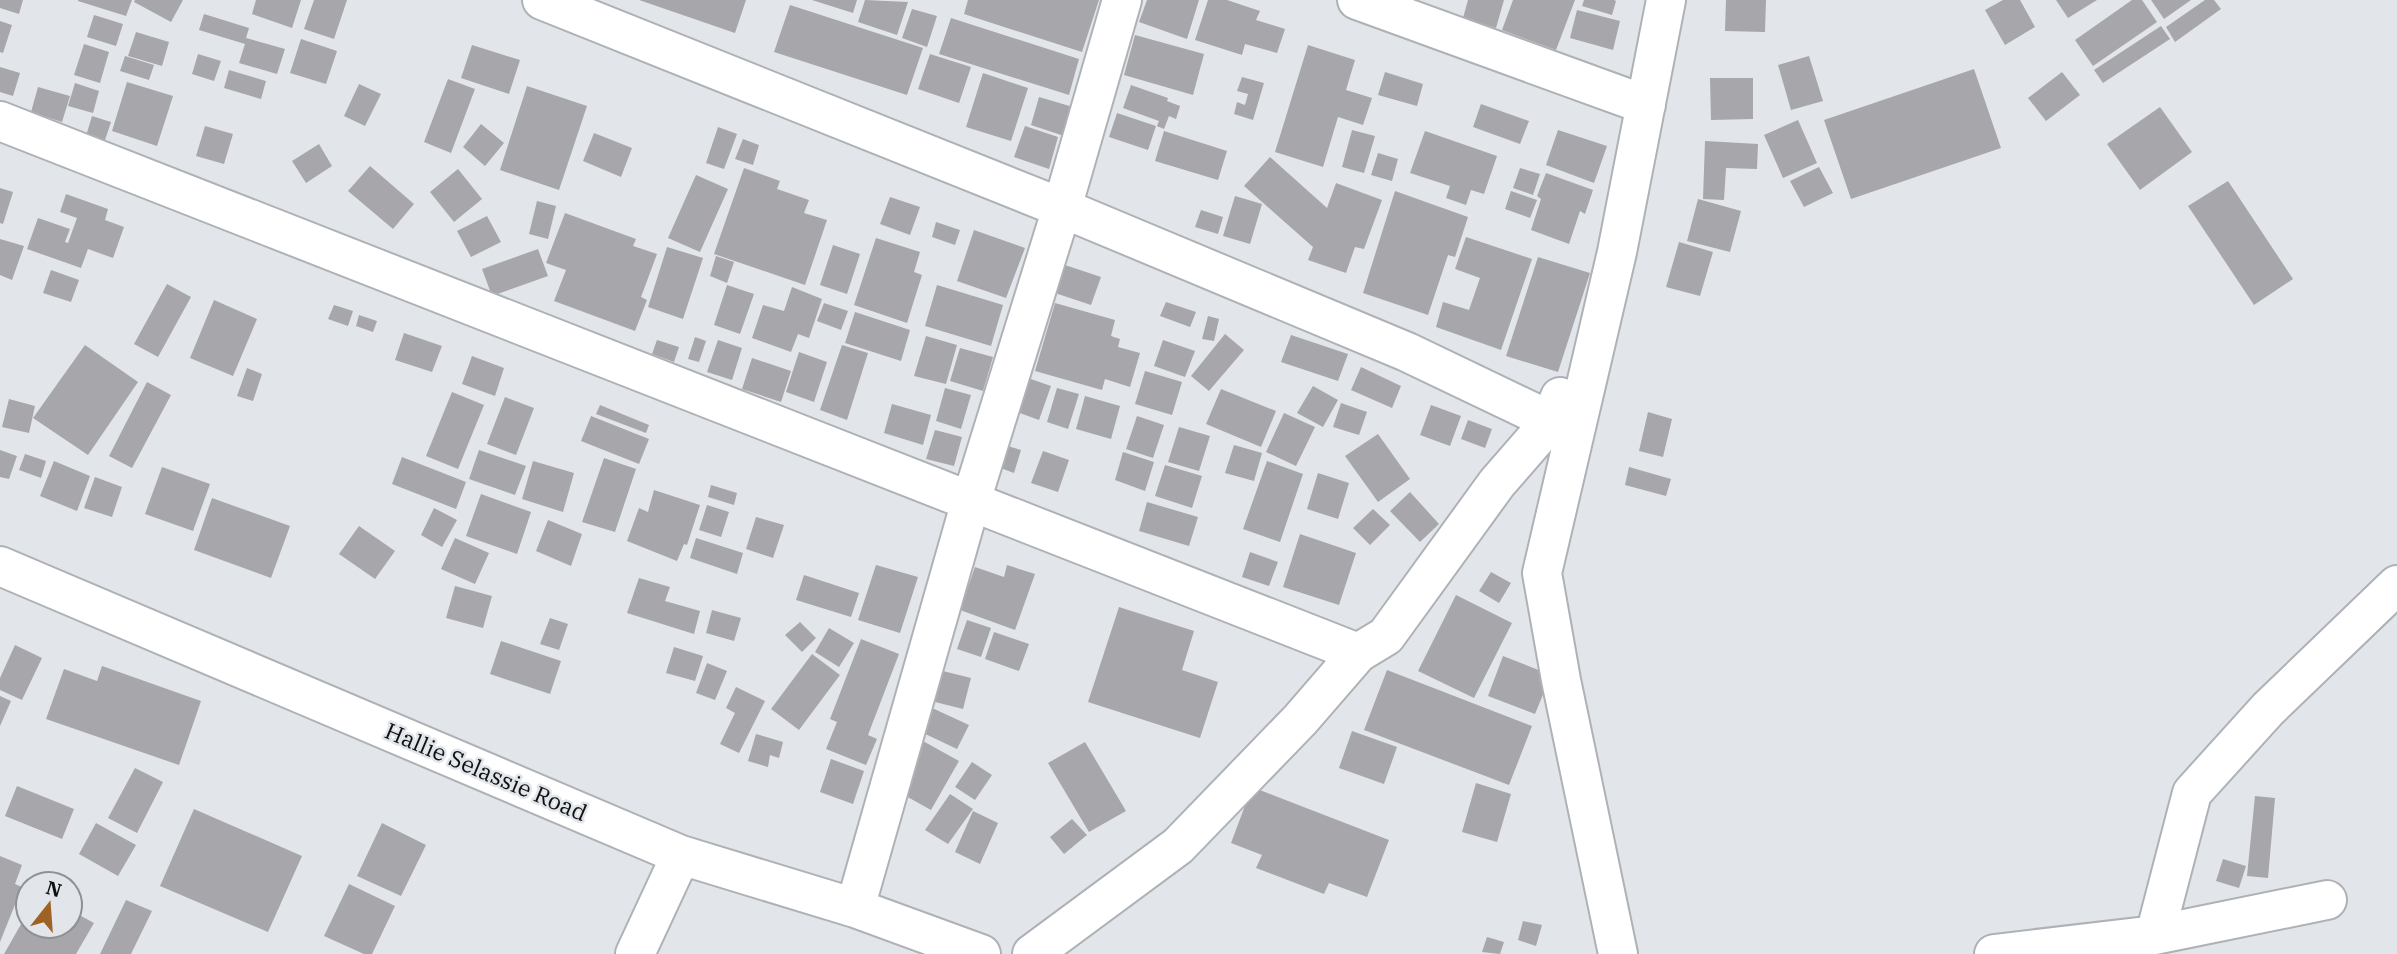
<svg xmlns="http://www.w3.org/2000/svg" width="2397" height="954" font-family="'IBM Plex Serif',serif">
	<rect width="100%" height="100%" fill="#e2e6eb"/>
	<path fill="#a6a6ab" d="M0,0H23L19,14L0,8Z
		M132,0L126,16L78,1V0Z
		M135,0H183L171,22L134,2Z
		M256,0H301L292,28L252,14Z
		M314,0H347L334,39L304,29Z
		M639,0H746L735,33Z
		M812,0H857L853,13Z
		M865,0L908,2L897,35L858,22Z
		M968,0H1099L1082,52L964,14Z
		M1147,0H1199L1187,39L1139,22Z
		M1208,0H1227L1260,11L1256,20L1285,29L1277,53L1245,44L1242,55L1195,40Z
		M1468,0H1504L1496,28L1463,18Z
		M1513,0H1575L1556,50L1502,30Z
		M1584,0H1614L1616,1L1612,15L1582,6Z
		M1726,0H1766L1765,32L1725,31Z
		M2003,0H2020L2035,27L2005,45L1985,10Z
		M2056,0H2097L2068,18Z
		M2132,0H2142L2157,22L2093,66L2075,40Z
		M2151,0H2191L2164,19Z
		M2205,0H2214L2221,9L2175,42L2166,27Z
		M790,5L923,48L907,95L774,52Z
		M912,9L937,16L927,47L902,38Z
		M1577,10L1620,21L1613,50L1570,38Z
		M204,14L249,28L246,38L285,49L277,74L239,63L245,44L199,30Z
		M94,15L123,24L116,46L87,37Z
		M951,18L1079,59L1069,95L939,54Z
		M0,21L12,25L3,53L0,52Z
		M2161,26L2170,39L2103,83L2094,70Z
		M136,32L169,42L162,66L128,56Z
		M1135,35L1204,54L1193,95L1124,75Z
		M301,39L337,51L326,84L290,73Z
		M84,44L109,52L100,83L74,75Z
		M472,45L520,60L509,94L461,78Z
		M1308,45L1355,60L1346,90L1372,98L1363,125L1338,117L1323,167L1275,152Z
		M198,54L221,61L214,81L192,74Z
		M930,54L971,67L959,103L918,89Z
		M125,56L154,65L149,80L120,71Z
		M1809,56L1823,101L1791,110L1778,65Z
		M0,67L20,73L13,96L0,92Z
		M1974,69L2001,148L1851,199L1824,120Z
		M229,70L266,81L261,99L224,88Z
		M1385,72L1423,84L1417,106L1378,95Z
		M2062,72L2080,95L2046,121L2028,98Z
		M983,73L1028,88L1011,141L966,127Z
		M1242,77L1264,83L1253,120L1234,114L1237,102L1245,105L1248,94L1237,91Z
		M1710,78H1753V119L1711,120Z
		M448,79L475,89L451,153L424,142Z
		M127,82L173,96L157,146L112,131Z
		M75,83L99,91L93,113L68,106Z
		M359,84L381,94L365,126L344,116Z
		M1131,85L1168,98L1167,101L1180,106L1176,119L1169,116L1164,129L1157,126L1159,121L1123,108Z
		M527,86L587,106L559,190L500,170Z
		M38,87L70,96L62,122L31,112Z
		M1039,97L1073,107L1064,136L1031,125Z
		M1481,104L1529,121L1520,144L1473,127Z
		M2160,107L2192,152L2140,190L2107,144Z
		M1117,113L1156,126L1148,150L1109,137Z
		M92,116L111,122L104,143L86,136Z
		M1798,120L1817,163L1783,178L1764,135Z
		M481,124L504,143L485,166L463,147Z
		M205,126L233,134L224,164L196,156Z
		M1025,126L1058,137L1049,169L1014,157Z
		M718,127L737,134L724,169L706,163Z
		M1352,130L1375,136L1364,173L1342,167Z
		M1558,130L1607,146L1594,183L1546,165Z
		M1164,131L1227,151L1218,180L1155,161Z
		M1425,131L1497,156L1484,194L1471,190L1466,205L1446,198L1450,186L1410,173Z
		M594,133L632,148L621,177L583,161Z
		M743,139L759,145L753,165L735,159Z
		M1705,141L1758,144L1757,169L1726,168L1724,200L1703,199Z
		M319,144L332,166L306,183L292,161Z
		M1378,153L1398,159L1392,181L1371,175Z
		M1270,157L1327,208L1336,183L1382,200L1364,249L1355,247L1346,273L1308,260L1313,247L1244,186Z
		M370,166L414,204L393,229L348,191Z
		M1819,167L1833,193L1804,207L1790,181Z
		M744,168L780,181L777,189L809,200L804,213L827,220L805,285L714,254Z
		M1520,168L1540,174L1533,195L1513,188Z
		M458,169L482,199L454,222L430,192Z
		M1546,173L1593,190L1585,214L1580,211L1569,244L1531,230L1541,199L1537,196Z
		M696,175L728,189L700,252L668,238Z
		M2228,181L2293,279L2254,305L2188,206Z
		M0,188L13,192L3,224L0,223Z
		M1395,191L1468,217L1455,257L1448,255L1428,315L1363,293Z
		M1511,191L1537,200L1530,218L1505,209Z
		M66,194L108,209L105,220L124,227L113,258L88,249L81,268L27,249L38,218L70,229L65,242L68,243L77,218L60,212Z
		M1235,196L1262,204L1250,244L1223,236Z
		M890,197L920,207L910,235L880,224Z
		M1698,199L1741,211L1730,252L1687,241Z
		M537,201L556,206L548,239L529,234Z
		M1201,210L1223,217L1218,234L1195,227Z
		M565,213L636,239L633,246L657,254L641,297L647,300L635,331L554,301L566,270L546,263Z
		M487,216L501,242L471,257L457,231Z
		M936,222L960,230L955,245L932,237Z
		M974,230L1025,248L1006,298L957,281Z
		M1466,237L1532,259L1501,350L1436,327L1443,302L1469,310L1480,278L1455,269Z
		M876,238L920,252L914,272L922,275L907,323L854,305Z
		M0,239L24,246L12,280L0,275Z
		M1679,242L1713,252L1700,296L1666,287Z
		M833,245L860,254L847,294L820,285Z
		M667,247L703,258L683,319L648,307Z
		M538,249L548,276L492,296L482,269Z
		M716,256L734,262L727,283L710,276Z
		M1538,257L1590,273L1558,372L1506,356Z
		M1062,264L1101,277L1091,305L1052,292Z
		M51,270L79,280L71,302L43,293Z
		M167,284L191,297L158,357L134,344Z
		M727,285L754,294L740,334L714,325Z
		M937,285L1003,305L991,346L925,326Z
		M792,287L822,299L809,338L798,334L791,352L752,338L763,305L784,311Z
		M214,300L257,319L233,376L190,358Z
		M1166,302L1196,312L1190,327L1160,316Z
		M824,303L848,311L841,330L817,321Z
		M1055,303L1115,320L1111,336L1120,339L1118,347L1140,353L1130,387L1105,379L1102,390L1035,371Z
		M334,305L353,311L348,326L328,319Z
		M855,312L910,330L901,361L845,343Z
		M359,315L377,321L373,332L356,326Z
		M1208,316L1219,319L1214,341L1202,339Z
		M404,333L442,346L432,372L395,360Z
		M1225,334L1244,350L1209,391L1191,376Z
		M1291,335L1348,354L1338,381L1281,362Z
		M926,336L957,345L946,384L914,376Z
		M695,337L706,341L699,362L688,359Z
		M657,340L679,347L674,362L652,354Z
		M718,340L742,348L732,380L707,372Z
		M1163,340L1195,351L1185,377L1154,366Z
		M85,345L138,382L88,455L33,418Z
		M842,345L868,353L847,420L820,410Z
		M960,348L993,357L983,391L950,381Z
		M799,352L827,362L814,402L786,392Z
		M472,356L504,368L495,396L462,384Z
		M752,358L791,371L781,402L742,389Z
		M1361,367L1401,386L1392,408L1351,390Z
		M247,368L262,374L253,401L237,396Z
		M1145,371L1182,382L1172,415L1135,404Z
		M1028,378L1051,386L1039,420L1017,412Z
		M147,382L171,395L132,468L109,456Z
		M1313,386L1338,400L1323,427L1297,413Z
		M945,388L971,395L961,429L936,421Z
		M1057,388L1079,394L1068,429L1047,422Z
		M1221,389L1276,411L1261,447L1206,424Z
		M452,392L484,405L458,469L426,456Z
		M1085,396L1120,406L1111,439L1076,429Z
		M505,397L534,408L516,455L487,444Z
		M9,399L35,406L29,433L2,427Z
		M1341,403L1367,412L1359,435L1333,427Z
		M892,404L931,415L923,445L884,433Z
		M600,405L649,425L646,433L596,414Z
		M1431,405L1461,416L1450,446L1420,435Z
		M1648,412L1672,419L1663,457L1639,451Z
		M1284,413L1315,427L1296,466L1266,452Z
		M591,416L649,439L639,464L581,441Z
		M1137,416L1164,425L1153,458L1126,449Z
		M1468,420L1492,429L1485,448L1461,439Z
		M1179,427L1210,436L1199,471L1168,462Z
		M935,430L962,437L954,466L926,459Z
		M1378,434L1410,479L1378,502L1345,456Z
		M1004,445L1021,450L1014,473L998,467Z
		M1234,445L1262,453L1254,481L1225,473Z
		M0,450L17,456L9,479L0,477Z
		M479,450L526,466L515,495L469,479Z
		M1043,451L1069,460L1058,492L1031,483Z
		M1123,452L1154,462L1145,491L1115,480Z
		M25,454L46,461L41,478L19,470Z
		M402,457L466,482L456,509L392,484Z
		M604,458L636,469L615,532L582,522Z
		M54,461L90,476L77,511L40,496Z
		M533,461L574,473L563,512L522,499Z
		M1267,461L1303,474L1280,542L1243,529Z
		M1165,465L1202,476L1192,508L1155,496Z
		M162,467L210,484L193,531L145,514Z
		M1629,467L1671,479L1666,496L1625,485Z
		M1318,473L1349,483L1338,519L1307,509Z
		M95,477L122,487L112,517L84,508Z
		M711,485L737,493L734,505L708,497Z
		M654,490L700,505L687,545L684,544L677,561L627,541L639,508L648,512Z
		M1410,492L1439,524L1420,542L1390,511Z
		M481,494L531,512L517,554L466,536Z
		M212,498L290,526L271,578L194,550Z
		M1147,502L1198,517L1189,546L1139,531Z
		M707,505L729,512L721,537L699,530Z
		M434,508L457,520L442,547L421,535Z
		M1373,509L1390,525L1370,545L1353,528Z
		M756,517L784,525L773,558L746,549Z
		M548,520L582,534L571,566L536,551Z
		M359,526L395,551L375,579L339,554Z
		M1300,534L1356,553L1339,605L1283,587Z
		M455,538L489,553L475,584L441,569Z
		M696,538L743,553L737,574L690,558Z
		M1250,552L1278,562L1269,586L1242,577Z
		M876,565L918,577L900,633L858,620Z
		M1007,565L1035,574L1015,630L960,610L975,567L1004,577Z
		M1491,572L1511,583L1499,603L1479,591Z
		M804,575L859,593L851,617L796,600Z
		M639,578L670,587L665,601L700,611L694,634L627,613Z
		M455,586L492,596L483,628L446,618Z
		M1456,595L1512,623L1474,698L1418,671Z
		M1119,607L1194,631L1182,670L1218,682L1200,738L1088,702Z
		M712,610L741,618L734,641L706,633Z
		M550,618L568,624L559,650L540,644Z
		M967,620L991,628L981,657L957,649Z
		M800,622L816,638L802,652L785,635Z
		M829,628L854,643L839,667L815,652Z
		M994,632L1029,644L1019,671L985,659Z
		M861,639L899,654L868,735L877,739L866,765L826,749L837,722L830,719Z
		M501,641L561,661L550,694L490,674Z
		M15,645L42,658L22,700L0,690V678Z
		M674,647L703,656L695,681L666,673Z
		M812,654L840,675L799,730L771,709Z
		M1503,656L1551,675L1535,714L1488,696Z
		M707,663L727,671L715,700L696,693Z
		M102,666L201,701L179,765L46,719L64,669L97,681Z
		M939,670L971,678L963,709L931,701Z
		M1387,670L1532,726L1509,785L1364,730Z
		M736,687L765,701L739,753L720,744L735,713L726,708Z
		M0,696L11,701L0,726Z
		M930,707L969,725L957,749L919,731Z
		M1352,731L1397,747L1384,784L1339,768Z
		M756,734L783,742L779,758L770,755L768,767L748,761Z
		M923,741L959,761L931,810L895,790Z
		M1085,742L1126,811L1089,832L1048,763Z
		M831,759L864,771L853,804L820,792Z
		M972,762L992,775L975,800L955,787Z
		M135,768L163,782L137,833L108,818Z
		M1476,783L1511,794L1497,842L1462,832Z
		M17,786L74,809L62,839L5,816Z
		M1252,787L1389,840L1367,897L1329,883L1324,894L1256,868L1262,855L1231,843Z
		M950,794L973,809L948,844L925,830Z
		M2255,796L2275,798L2268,878L2247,876Z
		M194,809L302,856L268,932L160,886Z
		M973,811L998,823L980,864L955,852Z
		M1072,819L1087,835L1064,854L1050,837Z
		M96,823L136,845L118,876L79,854Z
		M382,823L426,845L401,896L357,876Z
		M0,856L22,865L15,884L22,887L0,942Z
		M2223,859L2246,866L2239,888L2216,881Z
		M349,884L395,906L372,954H364L324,936Z
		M126,900L152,911L131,954H100Z
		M70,910L94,923L76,954H4L28,912V926H70Z
		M1523,921L1542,925L1536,946L1518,940Z
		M1487,937L1504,942L1500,954L1482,952Z"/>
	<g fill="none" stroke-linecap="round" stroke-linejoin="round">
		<g stroke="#aeb2b6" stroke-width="42">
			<path id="minor" d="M542,0L1062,208L1407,352L1551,421
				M1357,0L1646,105
				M0,121L1358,653
				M0,566L681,855L855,908L981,954
				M2327,900L2155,935L2192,793L2268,709L2397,585
				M855,908L971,501L1062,208L1122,0
				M635,954L681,855
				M1032,954L1178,846L1300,720L1358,653L1386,636L1497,483L1551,421L1560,397
				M1618,954L1561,680L1542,573L1617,252L1666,0
				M1994,954L2155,935"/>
		</g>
		<use href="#minor" stroke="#fff" stroke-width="38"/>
	</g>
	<g text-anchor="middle" stroke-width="5" stroke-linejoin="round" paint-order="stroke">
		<g font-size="23" fill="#101112" stroke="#e2e6eb">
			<text transform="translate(486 772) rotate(23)" y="8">Hallie Selassie Road</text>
		</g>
	</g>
	<g transform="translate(49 905) rotate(17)"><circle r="33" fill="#e2e6eb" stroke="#8e9194" stroke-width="2"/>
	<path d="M0-5L12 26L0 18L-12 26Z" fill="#9e6224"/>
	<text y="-10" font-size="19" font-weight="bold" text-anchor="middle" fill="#101112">N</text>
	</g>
</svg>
